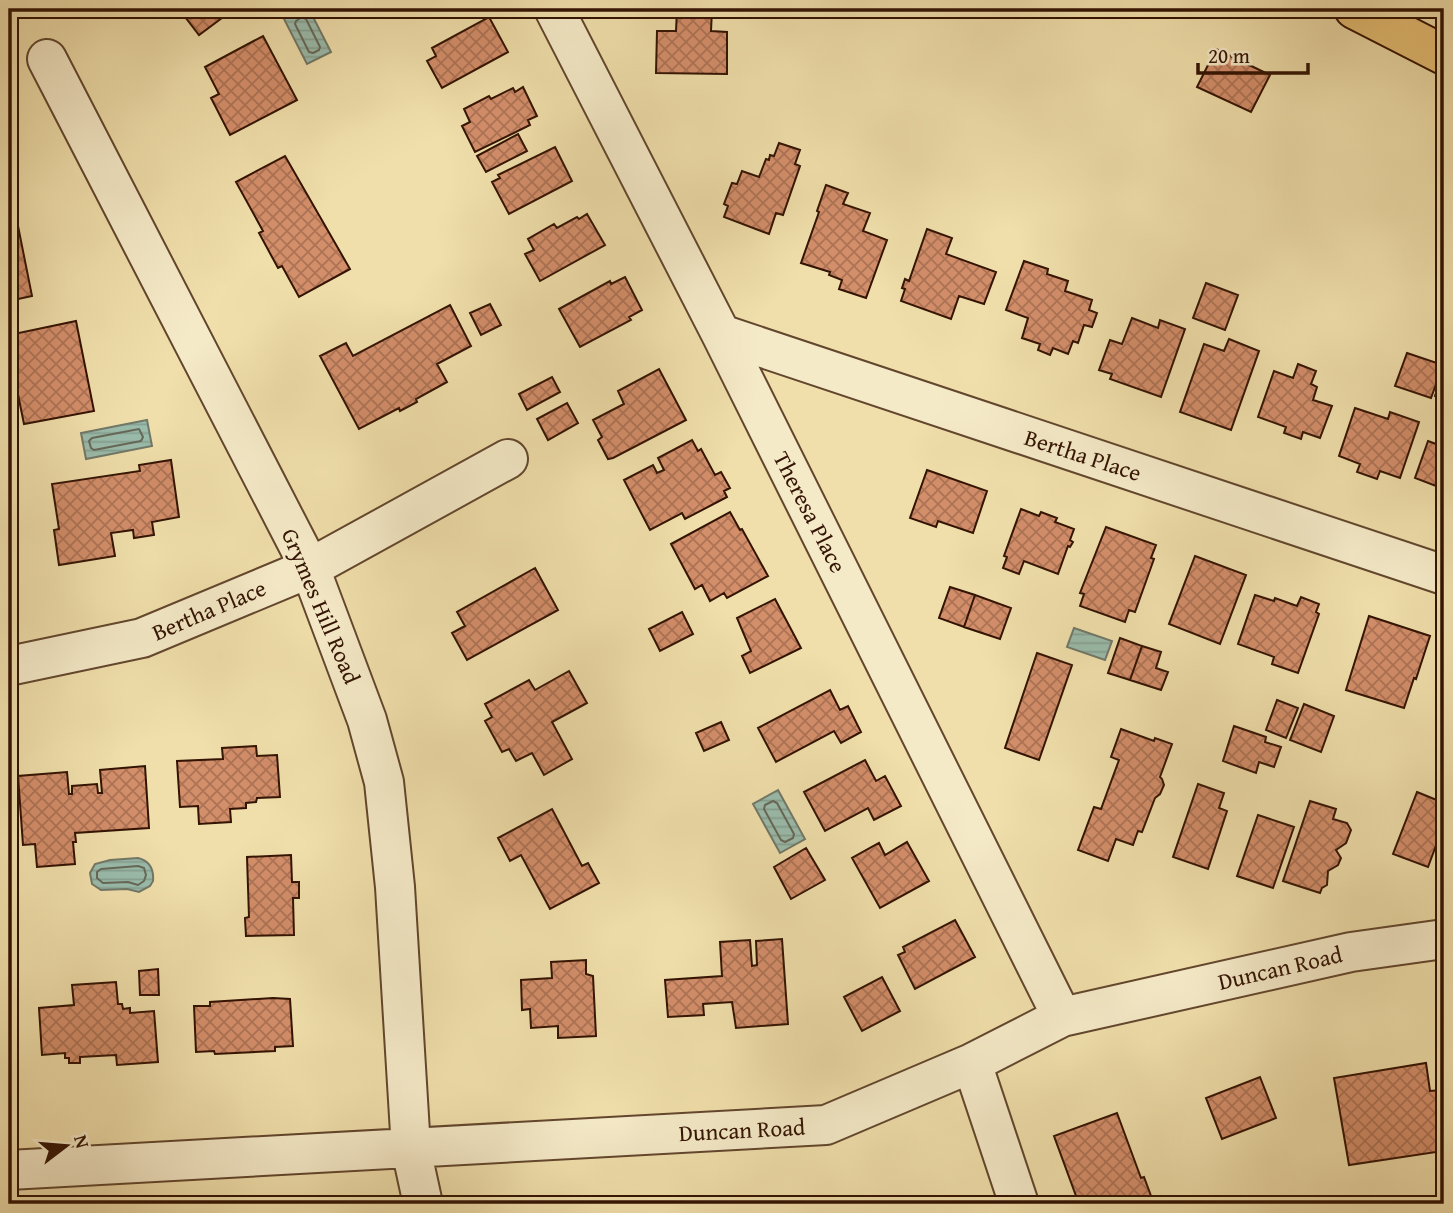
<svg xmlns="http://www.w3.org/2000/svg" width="1453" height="1213" font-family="'Gentium Book Plus',serif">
	<defs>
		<pattern id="water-rules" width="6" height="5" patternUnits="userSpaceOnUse" patternTransform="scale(1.75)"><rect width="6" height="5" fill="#9abcac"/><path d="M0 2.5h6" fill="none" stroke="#85a192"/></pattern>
		<pattern id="building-cross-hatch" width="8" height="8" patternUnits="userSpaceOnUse" patternTransform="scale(1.75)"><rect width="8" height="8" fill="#d38e6a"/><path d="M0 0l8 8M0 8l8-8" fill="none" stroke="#ac7355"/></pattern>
	</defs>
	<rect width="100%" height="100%" fill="#f0dfab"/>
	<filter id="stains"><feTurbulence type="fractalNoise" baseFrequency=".00286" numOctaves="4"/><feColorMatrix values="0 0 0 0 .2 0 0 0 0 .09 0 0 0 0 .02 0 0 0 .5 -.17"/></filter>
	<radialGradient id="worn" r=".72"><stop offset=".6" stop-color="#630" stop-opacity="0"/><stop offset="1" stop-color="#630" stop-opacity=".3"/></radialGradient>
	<path fill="url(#water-rules)" stroke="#717868" stroke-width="2" d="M303,9H309L331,52L307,64L284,19Z
		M147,420L152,446L86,459L81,433Z
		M1074,628L1112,641L1105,660L1067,647Z
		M778,790L805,839L780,853L753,804Z
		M138,858C150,861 154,869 153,881L150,886L139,892L127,889L101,890L92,884L90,873L95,864L110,860Z"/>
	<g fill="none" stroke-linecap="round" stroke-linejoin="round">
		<path stroke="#666858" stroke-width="2" d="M302,17L306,19L320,47L319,50L313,53L309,52L295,24L296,21Z
			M139,429L143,437L141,441L94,450L91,448L89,441L92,438Z
			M773,801L777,803L794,834L793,838L785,842L781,840L764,809L765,805Z
			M138,866L144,868L146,875L144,881L138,885L128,882L103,883L97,878V872L101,869Z"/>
	</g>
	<path fill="url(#building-cross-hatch)" stroke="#331303" stroke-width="2" d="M179,9H234L199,35Z
		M677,9H712L711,31L727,32V74L656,73L657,31H676Z
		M489,17L508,52L442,88L427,61L436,56L432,48Z
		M263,36L297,100L230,135L211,98L219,94L205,67Z
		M1216,49L1270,75L1251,112L1197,87Z
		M523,87L537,116L528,120L530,125L475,152L462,126L470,122L464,109L489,96L491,99L513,88L515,92Z
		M518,134L527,151L486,172L477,156Z
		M779,143L800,150L795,164L800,166L783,215L776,213L769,234L724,217L728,206L724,204L732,183L737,184L742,171L759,177L766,159L769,160L770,155L774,156Z
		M555,147L572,181L509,214L492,182L500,178L498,175Z
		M285,156L350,269L299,297L282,266L278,268L259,233L263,231L236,182Z
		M826,185L848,193L843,204L870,213L863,231L887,240L866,298L839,289L842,280L829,275L830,272L801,263L819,212L817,211Z
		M13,201L32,296L9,301V202Z
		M587,214L605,245L540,281L525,254L534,250L528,239L554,224L557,228L577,217L579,219Z
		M927,229L952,238L946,254L996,272L984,304L959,296L951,319L901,301L905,289L902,288L905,279L909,281Z
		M1024,261L1048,269L1047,274L1068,281L1065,291L1092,300L1089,310L1097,313L1092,327L1084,325L1078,343L1073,341L1068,354L1053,348L1050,355L1038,350L1040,344L1022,338L1028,318L1006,310Z
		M625,277L642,310L629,317L631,320L580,347L559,309L610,281L611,284Z
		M1206,283L1238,295L1225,330L1193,318Z
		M490,304L501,325L481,335L470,313Z
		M450,305L471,346L437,364L447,382L416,399L417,402L400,411L399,408L359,429L320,356L346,343L353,356Z
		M1132,318L1158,328L1160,320L1185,329L1161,397L1110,379L1112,374L1099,370L1110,340L1122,344Z
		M76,321L94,411L24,424L12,365H9V335Z
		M1229,339L1259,351L1231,430L1180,412L1204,344L1224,351Z
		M1407,353L1443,365L1431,398L1395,386Z
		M1298,364L1316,371L1311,384L1317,387L1313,400L1332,406L1320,438L1303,432L1301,439L1284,433L1286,427L1258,417L1274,371L1293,378Z
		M659,369L686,420L613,458L608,459L598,440L602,437L593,420L624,404L618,391Z
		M1444,371V400L1435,396Z
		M552,377L560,392L527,410L519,394Z
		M567,403L578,423L548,440L537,419Z
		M1355,408L1388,419L1390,412L1419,422L1400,478L1380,471L1377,479L1357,472L1360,464L1339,456Z
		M692,440L698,451L701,449L715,475L721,472L730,488L724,491L727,497L685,519L682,513L650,530L624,480L653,465L657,473L664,470L658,458Z
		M1428,441L1444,447V489L1415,478Z
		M171,460L179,517L152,522L154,535L134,538L133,530L111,533L115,556L59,565L54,530L59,529L52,484L140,471L139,465Z
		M927,470L987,491L973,533L938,521L936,527L910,518Z
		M1021,509L1039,516L1041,512L1057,518L1055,522L1074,529L1070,540L1073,542L1070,547L1068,546L1058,574L1024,561L1019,574L1003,568L1007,557L1004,556Z
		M9,512L13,560L9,561Z
		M730,512L740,530L742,529L768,576L727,598L724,593L710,601L702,585L695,589L671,544Z
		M1106,527L1156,545L1151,558L1154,559L1135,612L1129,610L1125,622L1080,606L1084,594L1080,593Z
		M1195,556L1246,575L1220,644L1169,624Z
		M535,568L558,610L467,660L452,633L465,626L457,612Z
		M950,587L975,595L964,627L939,618Z
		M975,595L1011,608L1000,639L964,627Z
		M1255,595L1274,601L1275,598L1297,606L1301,597L1319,604L1316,612L1319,614L1298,673L1272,664L1274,657L1238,644Z
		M775,599L801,648L750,673L742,656L751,651L737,618Z
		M682,612L693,634L660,651L649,629Z
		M1369,616L1430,636L1416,679L1414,678L1404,708L1346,690Z
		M1120,638L1142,646L1130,680L1108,673Z
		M1142,646L1161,652L1156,668L1168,672L1161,690L1130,680Z
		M1037,653L1072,665L1039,760L1005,748Z
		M569,671L587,703L552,722L572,759L544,775L532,753L516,761L509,749L502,752L485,721L492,717L485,704L529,680L535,690Z
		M830,690L840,710L848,706L861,732L841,743L834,731L776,762L758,728Z
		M1277,700L1298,708L1286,738L1266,730Z
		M1304,704L1334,716L1321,752L1290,740Z
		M721,722L729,740L704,751L696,733Z
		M1234,726L1266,737L1265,742L1281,747L1274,767L1259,762L1256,773L1223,761Z
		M1121,729L1154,741L1155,738L1172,744L1160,777L1162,779L1164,785L1160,794L1155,798L1142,832L1138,831L1133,845L1116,839L1108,861L1078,850L1094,807L1101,809L1119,760L1111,757Z
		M256,746L257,756L277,755L280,797L257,798L256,802L246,803V808L230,809L231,822L199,824L198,806L180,807L177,761L223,759L222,748Z
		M865,760L876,781L885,776L901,806L874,820L868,808L825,831L804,792Z
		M145,766L149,828L75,833L76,842H73L75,864L37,867L35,844L23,845L18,776L67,772L69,794H72V786L97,784L98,793H102L100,770Z
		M1198,784L1224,793L1219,808L1227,811L1208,869L1173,857Z
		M1417,792L1444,803V824L1428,867L1393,854Z
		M1310,801L1336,809L1333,819L1347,823L1351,830L1346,843L1336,850L1341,858L1338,865L1328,871L1327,885L1322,888L1320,893L1283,881Z
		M552,809L582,866L588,863L599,883L550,909L521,855L510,861L498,838Z
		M1258,815L1294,827L1273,888L1237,876Z
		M907,842L929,881L880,908L852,858L879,843L885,855Z
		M806,848L825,880L791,899L774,867Z
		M291,855L292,882H299V898H293L294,935L246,936L245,918L249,917L247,857Z
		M955,920L975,957L915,989L898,955L905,952L903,947Z
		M782,939L788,1024L736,1028L732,1002L703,1004L704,1015L668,1017L665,980L722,976L720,942L750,940L752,966L757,965L756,941Z
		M586,960V974L593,976L596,1036L558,1038V1026L531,1028L530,1009L522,1010L521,980L552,978L551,962Z
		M158,969L159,995H140L139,971Z
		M882,977L900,1011L862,1031L844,997Z
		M116,982L118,1004H122L123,1009L130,1008V1013L154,1011L158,1062L117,1065L116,1055L80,1057V1063H69V1058H65V1053L42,1055L39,1008L74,1005L72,985Z
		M273,998L290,999L293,1046L275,1047V1051L215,1054L214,1051L196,1052L194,1006H210V1002Z
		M1426,1063L1430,1091L1442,1090L1444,1134H1441L1443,1151L1349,1165L1334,1078Z
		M1260,1077L1276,1118L1222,1139L1206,1098Z
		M1117,1113L1141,1178L1144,1177L1154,1204H1079L1054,1136Z"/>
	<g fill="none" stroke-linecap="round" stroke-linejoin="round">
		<g stroke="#62462d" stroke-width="42">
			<path id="minor" d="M554,9L721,334L1062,1017
				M47,59L310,568L367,720L384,782L395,887L411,1149L423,1204
				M721,334L1444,575
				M9,666L142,638L310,568L508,459
				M972,1063L1019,1204
				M9,1170L826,1125L972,1063L1062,1017L1351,952L1444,939"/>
		</g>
		<g stroke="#331303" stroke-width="42">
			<path id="major" d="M1354,9L1444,55"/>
		</g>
		<use href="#minor" stroke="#f5eac8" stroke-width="38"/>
		<use href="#major" stroke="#e8c076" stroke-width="38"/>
	</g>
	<g text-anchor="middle" stroke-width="5" stroke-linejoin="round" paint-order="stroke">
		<g font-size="23" fill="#331303" stroke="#f5eac8">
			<text transform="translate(1083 455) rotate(18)" y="8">Bertha Place</text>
			<text transform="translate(810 512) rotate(63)" y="8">Theresa Place</text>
			<text transform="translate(321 606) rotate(67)" y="8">Grymes Hill Road</text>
			<text transform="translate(209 610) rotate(-23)" y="8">Bertha Place</text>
			<text transform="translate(1280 968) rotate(-13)" y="8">Duncan Road</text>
			<text transform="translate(742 1130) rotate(-3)" y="8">Duncan Road</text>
		</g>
	</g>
	<rect width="1453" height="1213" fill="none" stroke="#f0dfab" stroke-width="35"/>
	<rect x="10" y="10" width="1432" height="1192" fill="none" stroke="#331303" stroke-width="3.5"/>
	<rect x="18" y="18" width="1418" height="1178" fill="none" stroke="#331303" stroke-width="2"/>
	<g transform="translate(66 1146) rotate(74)" stroke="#f5eac8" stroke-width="5" paint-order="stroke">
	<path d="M0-5L12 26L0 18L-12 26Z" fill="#331303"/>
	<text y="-10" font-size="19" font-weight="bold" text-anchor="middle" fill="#331303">N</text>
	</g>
	<path d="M1198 63v10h110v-10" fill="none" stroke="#331303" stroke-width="3.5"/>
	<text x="1208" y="63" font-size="21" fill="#331303" stroke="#f5eac8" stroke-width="5" paint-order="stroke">20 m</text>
	<rect width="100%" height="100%" filter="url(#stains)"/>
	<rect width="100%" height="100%" fill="url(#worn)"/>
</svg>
